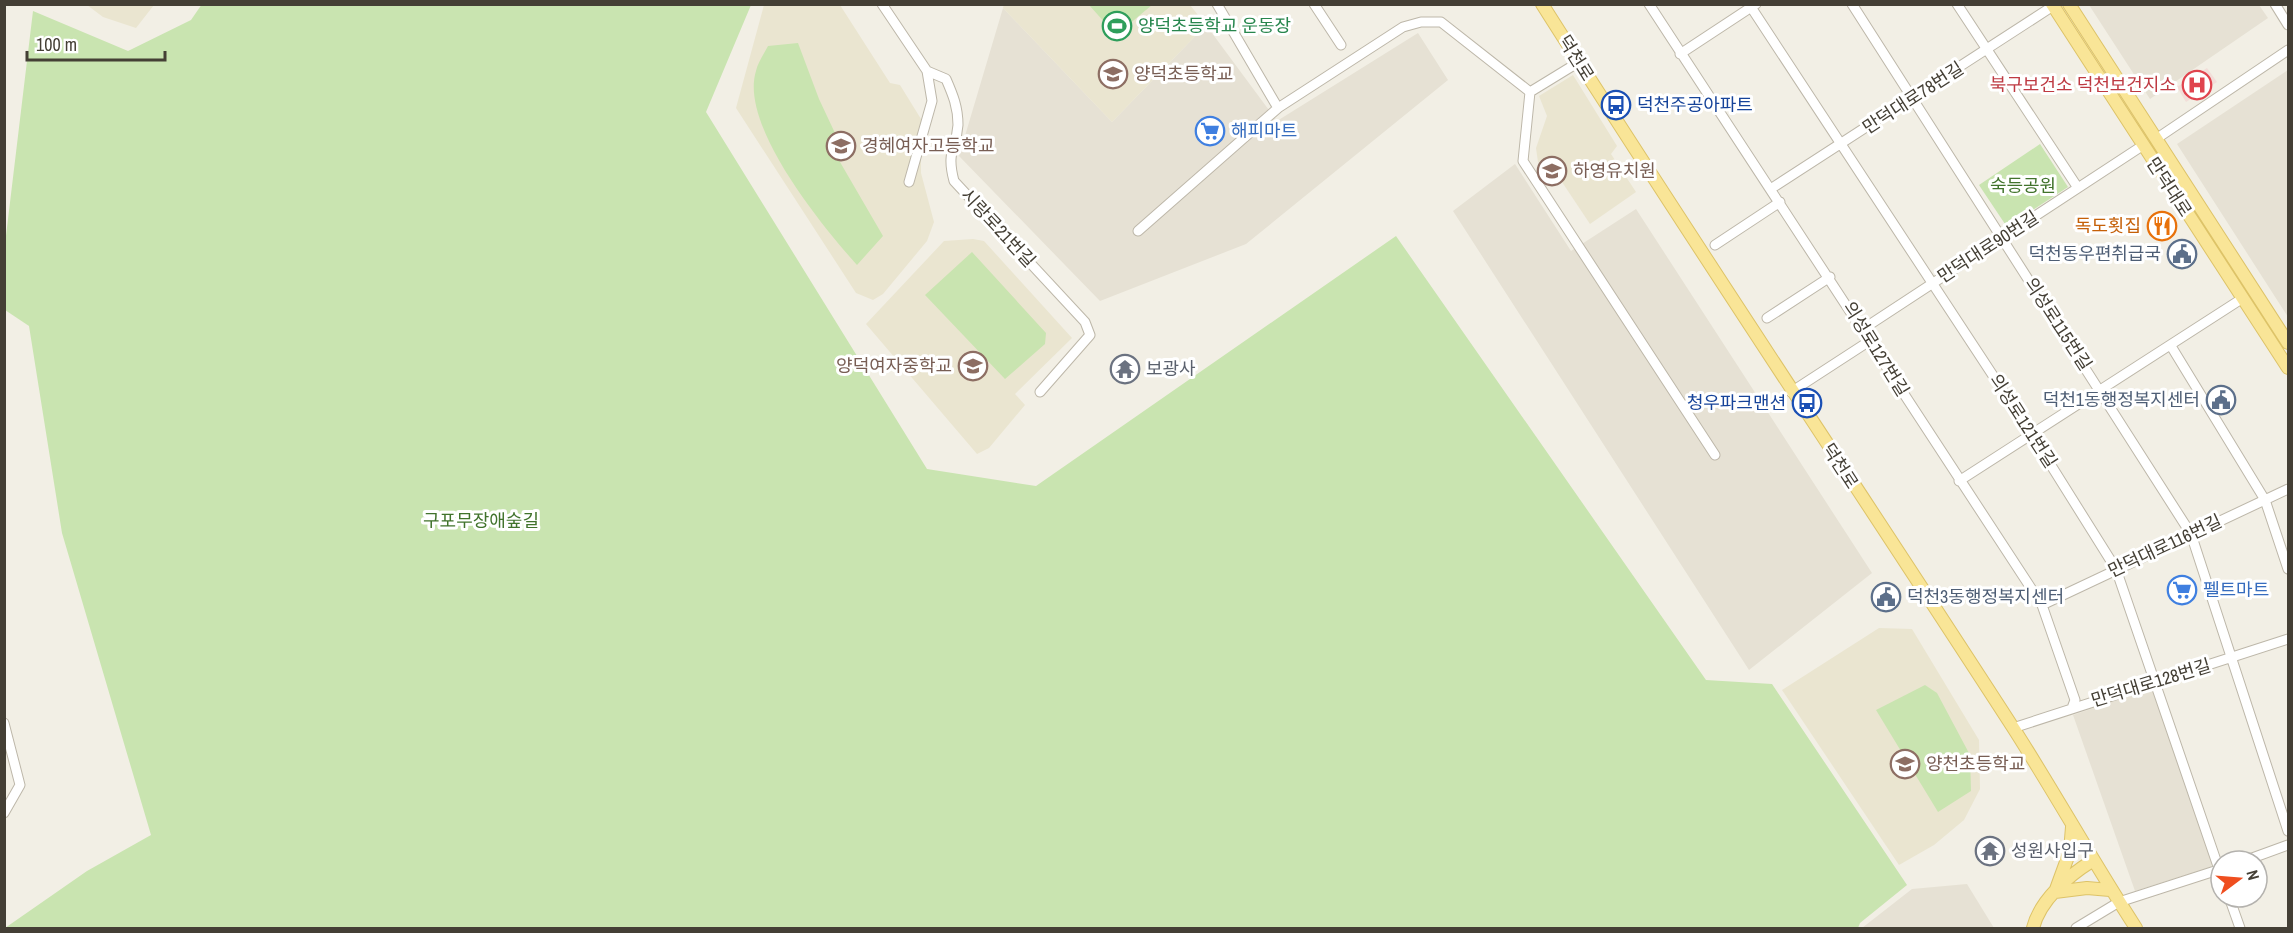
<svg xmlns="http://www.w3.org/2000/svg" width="2293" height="933" font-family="'Archivo Narrow','Noto Sans KR',sans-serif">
	<rect width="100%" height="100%" fill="#f2efe5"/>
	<path fill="#e6e1d4" d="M2089,5H2259L2268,18L2150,99Z
		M1003,8L1112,122L1206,25L1277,121L1418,33L1448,80L1246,244L1100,301L959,156Z
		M2288,70V317L2177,144Z
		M1515,164L1571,251L1636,209L1872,573L1749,670L1453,211Z
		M2153,688L2213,862L2211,867L2135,891L2073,715Z
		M1967,884L1994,928H1862L1912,889Z"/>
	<path fill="#eae5d0" d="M1004,4L1190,5L1206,25L1112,122L1003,8Z
		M87,5H154L136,28L103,17Z
		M764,5H840L890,83L900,85L921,119V173L934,222L927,241L883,294L873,300L856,293L736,108Z
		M1573,75L1617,146L1611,154L1636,192L1590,224L1562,182L1538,162L1536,148L1547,116L1539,96Z
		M973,239L984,241L1072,338L1015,394L1025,405L989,448L977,454L866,324L944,241Z
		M1879,628L1912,629L1979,740L1980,789L1964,820L1934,845L1899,865L1782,690Z"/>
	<path fill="#f2ded9" d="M2207,68L2217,82L2186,102L2177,87Z"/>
	<path fill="#c9e4b0" d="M202,4L751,5L706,112L927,469L1036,486L1396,236L1706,680L1772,684L1907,885L1860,923L1858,928H5L87,871L151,835L62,533L29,326L5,310V244L33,11L128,51L191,20Z
		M1089,5H1152L1116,35Z
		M798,43L819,99L842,148L840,162L883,236L857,265C822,226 739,125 756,71C758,62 764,54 768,46Z
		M2040,144L2068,187L2007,227L1979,185Z
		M972,252L1046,333L1045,344L1005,379L925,295Z
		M1925,685L1937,693L1970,755L1971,791L1938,812L1876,710Z"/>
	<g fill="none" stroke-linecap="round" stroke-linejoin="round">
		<g stroke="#bdb7a9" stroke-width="11">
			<path id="minor" d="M882,4L927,71L946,79C953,95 958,107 958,125C956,151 946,150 954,181L1085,322L1090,335L1040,392
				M1217,4L1278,108
				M1314,4L1341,45
				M1649,4L2042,605L2075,700L2072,708
				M1749,4L2032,435L2116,569L2221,875
				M1852,4L2191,534L2288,831
				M1957,4L2078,188
				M2275,4L2288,25
				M1680,54L1756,4
				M1530,92L1523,161L1715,455
				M2156,139L2288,50
				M909,182L932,101L927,71
				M1772,188L2053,6
				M1138,231L1278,108L1403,27L1421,22H1441L1530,92L1579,62
				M1715,245L1780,202
				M1767,318L1830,277
				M1863,329L2142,146
				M2171,346L2265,500L2288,569
				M1791,392L1871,340
				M1959,481L2243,298
				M2042,605L2288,489
				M4,723L20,785L4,813
				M2013,728L2288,639
				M2244,861L2288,845
				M2229,897L2240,928
				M2076,928L2119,902L2221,869"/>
		</g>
		<g stroke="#ddc368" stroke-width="14">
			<path id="major" d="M1542,4C1696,247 1856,485 2012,726C2055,793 2093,862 2136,928
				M2052,4L2288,368
				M2069,4L2288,343
				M2072,827L2070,851L2055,892L2087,888L2110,890
				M2033,928C2040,900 2068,876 2092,861"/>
		</g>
		<use href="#minor" stroke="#fff" stroke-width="9"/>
		<use href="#major" stroke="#f9e597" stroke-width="12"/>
	</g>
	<defs>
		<g id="stadium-ring" transform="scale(1.5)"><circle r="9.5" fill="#fff" stroke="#2e9e5b" stroke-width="1.5"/><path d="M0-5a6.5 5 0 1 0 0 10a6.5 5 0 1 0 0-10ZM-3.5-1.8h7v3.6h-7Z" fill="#2e9e5b"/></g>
		<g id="school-ring" transform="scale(1.5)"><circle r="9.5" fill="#fff" stroke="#8d6e63" stroke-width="1.5"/><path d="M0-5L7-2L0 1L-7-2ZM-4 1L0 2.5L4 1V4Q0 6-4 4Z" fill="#8d6e63"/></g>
		<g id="hospital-ring" transform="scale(1.5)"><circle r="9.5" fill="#fff" stroke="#e0444e" stroke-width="1.5"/><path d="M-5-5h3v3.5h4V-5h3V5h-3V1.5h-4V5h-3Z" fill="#e0444e"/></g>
		<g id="bus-ring" transform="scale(1.5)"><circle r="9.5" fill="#fff" stroke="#1a4fb4" stroke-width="1.5"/><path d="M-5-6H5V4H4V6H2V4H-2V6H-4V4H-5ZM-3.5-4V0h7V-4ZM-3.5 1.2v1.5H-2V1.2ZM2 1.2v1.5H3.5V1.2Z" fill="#1a4fb4"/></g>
		<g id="supermarket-ring" transform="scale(1.5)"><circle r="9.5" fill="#fff" stroke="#3f7fe0" stroke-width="1.5"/><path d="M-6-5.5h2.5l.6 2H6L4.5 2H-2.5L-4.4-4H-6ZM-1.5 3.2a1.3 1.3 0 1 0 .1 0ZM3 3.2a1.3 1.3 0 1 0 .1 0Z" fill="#3f7fe0"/></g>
		<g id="restaurant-ring" transform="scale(1.5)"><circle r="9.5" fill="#fff" stroke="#e8710a" stroke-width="1.5"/><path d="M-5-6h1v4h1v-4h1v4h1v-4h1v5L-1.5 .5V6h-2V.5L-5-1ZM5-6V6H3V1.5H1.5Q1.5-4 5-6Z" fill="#e8710a"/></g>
		<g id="civic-ring" transform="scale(1.5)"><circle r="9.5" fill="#fff" stroke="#5c6f8a" stroke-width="1.5"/><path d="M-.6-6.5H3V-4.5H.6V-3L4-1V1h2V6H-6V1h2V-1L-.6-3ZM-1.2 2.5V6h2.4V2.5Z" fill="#5c6f8a"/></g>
		<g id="temple-ring" transform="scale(1.5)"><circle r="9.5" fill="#fff" stroke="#6b7280" stroke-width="1.5"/><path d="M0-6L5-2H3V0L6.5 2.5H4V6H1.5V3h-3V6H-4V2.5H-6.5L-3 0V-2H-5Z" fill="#6b7280"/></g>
	</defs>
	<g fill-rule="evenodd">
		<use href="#stadium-ring" x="1117" y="26"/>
		<use href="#school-ring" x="1113" y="74"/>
		<use href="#hospital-ring" x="2197" y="85"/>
		<use href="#bus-ring" x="1616" y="105"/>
		<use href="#supermarket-ring" x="1210" y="131"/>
		<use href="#school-ring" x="841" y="146"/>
		<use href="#school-ring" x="1552" y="171"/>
		<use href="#restaurant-ring" x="2162" y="226"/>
		<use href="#civic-ring" x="2182" y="254"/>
		<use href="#school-ring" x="973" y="366"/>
		<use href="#temple-ring" x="1125" y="369"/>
		<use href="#civic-ring" x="2221" y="400"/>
		<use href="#bus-ring" x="1807" y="403"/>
		<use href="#supermarket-ring" x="2182" y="590"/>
		<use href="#civic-ring" x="1886" y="597"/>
		<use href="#school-ring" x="1905" y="764"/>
		<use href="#temple-ring" x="1990" y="851"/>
	</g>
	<g text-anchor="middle" stroke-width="6" stroke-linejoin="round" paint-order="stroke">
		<g font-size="18" fill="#27864d" stroke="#fff" text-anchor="start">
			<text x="1138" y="32">양덕초등학교 운동장</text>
		</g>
		<g font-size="18" fill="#443f35" stroke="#fff">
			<text transform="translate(1576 58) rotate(58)" y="6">덕천로</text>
			<text transform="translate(1913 98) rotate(-33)" y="6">만덕대로78번길</text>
			<text transform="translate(2169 187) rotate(57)" y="6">만덕대로</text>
			<text transform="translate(998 228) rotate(47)" y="6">시랑로21번길</text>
			<text transform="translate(1988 247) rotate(-33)" y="6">만덕대로90번길</text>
			<text transform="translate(2058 324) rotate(57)" y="6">의성로115번길</text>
			<text transform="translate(1876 349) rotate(58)" y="6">의성로127번길</text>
			<text transform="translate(2023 421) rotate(57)" y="6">의성로121번길</text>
			<text transform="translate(1840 466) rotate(57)" y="6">덕천로</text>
			<text transform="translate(2165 546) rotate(-25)" y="6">만덕대로116번길</text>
			<text transform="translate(2151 683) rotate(-17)" y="6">만덕대로128번길</text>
		</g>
		<g font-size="18" fill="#785e54" stroke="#fff" text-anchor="start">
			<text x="1134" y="80">양덕초등학교</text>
			<text x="862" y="152">경혜여자고등학교</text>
			<text x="1573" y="177">하영유치원</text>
			<text x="952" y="372" text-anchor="end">양덕여자중학교</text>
			<text x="1926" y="770">양천초등학교</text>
		</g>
		<g font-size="18" fill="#be3a42" stroke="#fff" text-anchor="end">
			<text x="2176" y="91">북구보건소 덕천보건지소</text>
		</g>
		<g font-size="18" fill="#164399" stroke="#fff" text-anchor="start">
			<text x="1637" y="111">덕천주공아파트</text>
			<text x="1786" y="409" text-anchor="end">청우파크맨션</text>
		</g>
		<g font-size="18" fill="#366cbe" stroke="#fff" text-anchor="start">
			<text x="1231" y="137">해피마트</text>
			<text x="2203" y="596">펠트마트</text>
		</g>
		<g font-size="18" fill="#41732c" stroke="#fff">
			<text x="2023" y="192">숙등공원</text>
			<text x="481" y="527">구포무장애숲길</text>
		</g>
		<g font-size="18" fill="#c56008" stroke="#fff" text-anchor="end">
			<text x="2141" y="232">독도횟집</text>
		</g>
		<g font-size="18" fill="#4e5e75" stroke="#fff" text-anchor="end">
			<text x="2161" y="260">덕천동우편취급국</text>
			<text x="2200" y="406">덕천1동행정복지센터</text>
			<text x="1907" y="603" text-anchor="start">덕천3동행정복지센터</text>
		</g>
		<g font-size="18" fill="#5b616d" stroke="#fff" text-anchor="start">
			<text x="1146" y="375">보광사</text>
			<text x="2011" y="857">성원사입구</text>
		</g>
	</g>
	<rect width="2293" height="933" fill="none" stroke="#443f35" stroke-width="12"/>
	<g transform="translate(2239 879) rotate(74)"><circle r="28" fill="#ffffff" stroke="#b4b2ae" stroke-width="1.5"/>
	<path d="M0-4.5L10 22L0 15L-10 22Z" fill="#ef4e1f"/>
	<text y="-9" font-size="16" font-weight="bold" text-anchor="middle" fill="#443f35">N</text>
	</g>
	<path d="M27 51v9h138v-9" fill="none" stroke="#443f35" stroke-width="3"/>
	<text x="36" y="51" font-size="18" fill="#443f35" stroke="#ffffff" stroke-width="4.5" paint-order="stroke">100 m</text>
</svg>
